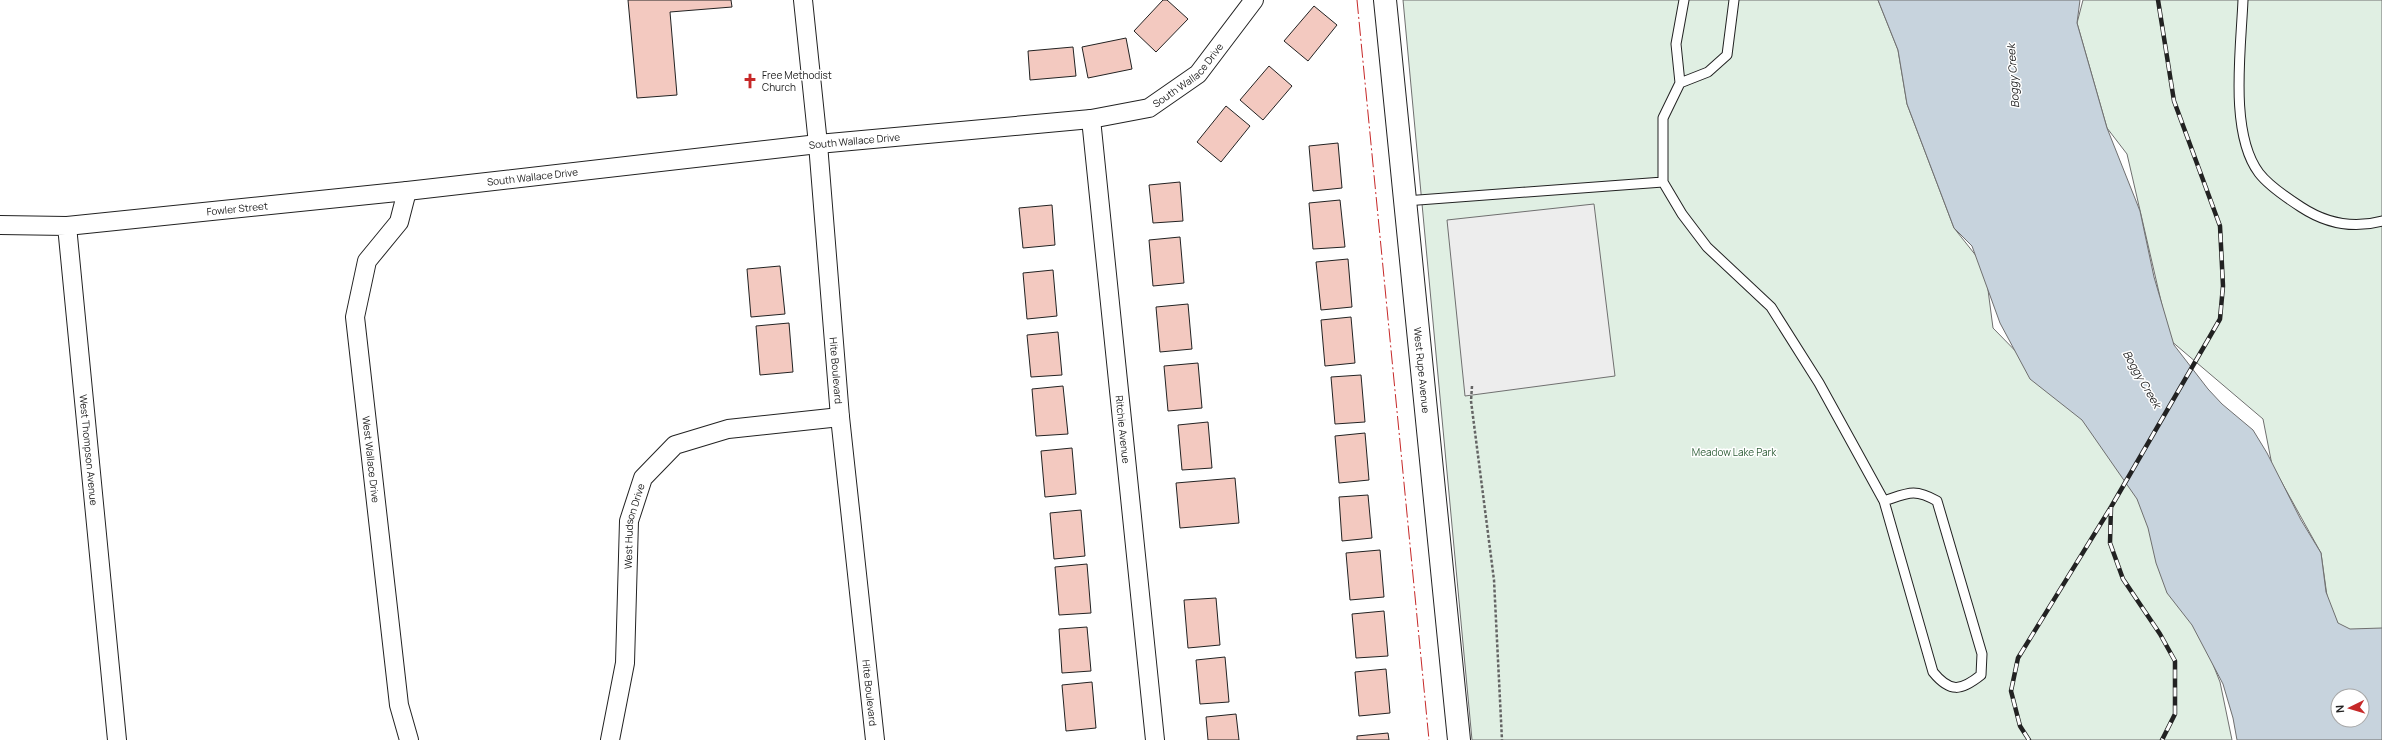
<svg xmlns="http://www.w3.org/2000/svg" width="2382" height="740" font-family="Manrope,sans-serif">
	<rect width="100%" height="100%" fill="#fff"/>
	<path fill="#e0efe3" stroke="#6f6f6f" d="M1403,0H1878L1898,50L1907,104L1954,228L1985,267L1993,328L2118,456L2183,589L2220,682L2232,740H1472Z
		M2083,0H2382V740L2362,720V696L2338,624L2328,603L2321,553L2272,465L2263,419L2170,340L2127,154L2107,128L2077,23Z"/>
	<path fill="#ededed" stroke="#6f6f6f" d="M1594,204L1615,376L1465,396L1447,220Z"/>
	<path fill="#c7d3dd" stroke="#6f6f6f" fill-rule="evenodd" d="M1878,0H2080L2077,23L2107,128L2140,211L2154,277L2174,345L2208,389L2222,404L2253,430L2267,453L2301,520L2321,553L2326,592L2338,623L2350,629L2382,628V740H2237L2233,718L2223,684L2192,625L2167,593L2156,563L2148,528L2137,499L2082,420L2030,379L2000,323L1972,246L1954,228L1907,104L1898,50ZM2338,696H2362V720H2338Z"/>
	<path fill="#f3c9c0" stroke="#222" d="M628,0H731L732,7L670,12L677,95L637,98Z
		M1163,0H1167L1188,19L1156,52L1134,31Z
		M1314,6L1337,25L1308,61L1284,41Z
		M1126,38L1132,69L1088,78L1082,47Z
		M1073,47L1076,76L1030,80L1028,51Z
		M1269,66L1292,86L1263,120L1240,100Z
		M1226,106L1250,126L1221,162L1197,142Z
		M1338,143L1342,188L1313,191L1309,146Z
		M1180,182L1183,221L1153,223L1149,185Z
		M1340,200L1345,247L1313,249L1309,203Z
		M1052,205L1055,245L1023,248L1019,208Z
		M1180,237L1184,283L1153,286L1149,240Z
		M1348,259L1352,307L1321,310L1316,262Z
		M780,266L785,314L751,317L747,269Z
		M1053,270L1057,316L1027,319L1023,273Z
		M1188,304L1192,349L1160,352L1156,307Z
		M1351,317L1355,363L1325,366L1321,320Z
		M789,323L793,372L760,375L756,326Z
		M1058,332L1062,375L1031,377L1027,335Z
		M1198,363L1202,408L1168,411L1164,366Z
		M1361,375L1365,422L1335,424L1331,377Z
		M1063,386L1068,434L1036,436L1032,389Z
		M1208,422L1212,468L1182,470L1178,425Z
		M1365,433L1369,480L1339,483L1335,436Z
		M1072,448L1076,494L1045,497L1041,451Z
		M1235,478L1239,523L1180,528L1176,483Z
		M1368,495L1372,538L1342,541L1339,497Z
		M1081,510L1085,556L1054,559L1050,513Z
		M1380,550L1384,597L1350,600L1346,553Z
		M1087,564L1091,613L1059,615L1055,567Z
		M1216,598L1220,645L1188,648L1184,600Z
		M1384,611L1388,656L1356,658L1352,614Z
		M1087,627L1091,671L1062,673L1059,629Z
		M1225,657L1229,702L1200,704L1196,660Z
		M1386,669L1390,713L1359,716L1355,672Z
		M1092,682L1096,728L1066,731L1062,685Z
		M1236,714L1239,740H1208L1206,717Z
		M1388,733L1389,740H1357V736Z"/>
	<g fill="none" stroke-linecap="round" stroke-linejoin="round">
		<g stroke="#222" stroke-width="11">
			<path id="service" d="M1684,0L1676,44L1680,83L1708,72L1727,55L1734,0
				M2243,0C2241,49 2229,133 2259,173C2269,186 2287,198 2301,207C2327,224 2353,229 2382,221
				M1663,182V118L1680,83
				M1405,201L1663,182L1682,214L1707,247L1771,307L1819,383L1884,501L1933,672C1950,693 1961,691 1981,675L1982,654L1937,501C1914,488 1908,493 1884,501"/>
		</g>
		<g stroke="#222" stroke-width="20">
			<g id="minor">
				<path id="s1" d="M803,0L818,144L840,417L875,740"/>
				<path id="s2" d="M1091,119L1155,740"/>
				<path id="s3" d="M407,191L399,222L367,261L355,317L399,705L409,740"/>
				<path id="s4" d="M0,225L67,226L117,740"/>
				<path id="s5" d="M67,226L407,191L818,144L1091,119L1149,108L1198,74L1254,0"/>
				<path id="s6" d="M610,740L625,663L629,521L643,478L675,445L728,429L840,417"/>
			</g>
		</g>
		<g stroke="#222" stroke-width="24">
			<g id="tertiary">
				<path id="s7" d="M1385,0L1459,740"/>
			</g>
		</g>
		<path stroke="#646464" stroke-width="2.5" stroke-dasharray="3 2" stroke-linecap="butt" d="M1472,386L1471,401L1494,580L1502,740"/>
		<use href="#service" stroke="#fff" stroke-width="9"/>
		<use href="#minor" stroke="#fff" stroke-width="18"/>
		<use href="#tertiary" stroke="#fff" stroke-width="22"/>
		<g stroke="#222" stroke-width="4.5">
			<path id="rail" d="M2111,507L2110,543L2123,579L2160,634L2175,661V714L2162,740
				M2029,740L2020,726L2011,691L2018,658L2111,507L2220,319L2223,286L2220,226L2174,101L2158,0"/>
		</g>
		<use href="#rail" stroke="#fff" stroke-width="3" stroke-dasharray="9" stroke-linecap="butt"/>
		<path stroke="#c62828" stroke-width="1" stroke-dasharray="14 3 2 3" stroke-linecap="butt" d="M1357,0L1429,740"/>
	</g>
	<defs>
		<g id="church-bare" transform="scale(1.2)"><path d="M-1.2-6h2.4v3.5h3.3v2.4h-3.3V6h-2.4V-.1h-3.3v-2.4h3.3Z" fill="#c62828" stroke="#fff" stroke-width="2.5" paint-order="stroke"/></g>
	</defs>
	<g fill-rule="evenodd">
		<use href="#church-bare" x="750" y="81"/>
	</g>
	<g text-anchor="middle" stroke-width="3" stroke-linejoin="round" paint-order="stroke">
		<g font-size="10" fill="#222" stroke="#fff">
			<text dy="4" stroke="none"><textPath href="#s5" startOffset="1140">South Wallace Drive</textPath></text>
			<text dy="4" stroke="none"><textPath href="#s5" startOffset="792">South Wallace Drive</textPath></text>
			<text dy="4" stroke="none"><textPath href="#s5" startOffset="468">South Wallace Drive</textPath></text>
			<text dy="4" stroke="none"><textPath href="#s5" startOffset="171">Fowler Street</textPath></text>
			<text dy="4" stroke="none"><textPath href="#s1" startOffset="372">Hite Boulevard</textPath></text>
			<text dy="4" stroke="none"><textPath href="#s7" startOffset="372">West Rupe Avenue</textPath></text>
			<text dy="4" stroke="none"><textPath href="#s2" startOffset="312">Ritchie Avenue</textPath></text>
			<text dy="4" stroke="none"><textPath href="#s4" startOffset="292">West Thompson Avenue</textPath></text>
			<text dy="4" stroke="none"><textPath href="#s3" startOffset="283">West Wallace Drive</textPath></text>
			<text dy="4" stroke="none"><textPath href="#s6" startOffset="216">West Hudson Drive</textPath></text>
			<text dy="4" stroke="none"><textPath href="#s1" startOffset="696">Hite Boulevard</textPath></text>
		</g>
		<g font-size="10" fill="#222" stroke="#fff" text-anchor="start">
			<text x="762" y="79">Free Methodist<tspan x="762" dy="12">Church</tspan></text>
		</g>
		<g font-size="10" fill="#2f5e38" stroke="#fff">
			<text x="1734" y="456">Meadow Lake Park</text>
		</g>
		<g font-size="11" font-style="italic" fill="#222" stroke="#fff">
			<text transform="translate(2013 76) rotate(-94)" y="4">Boggy Creek</text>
			<text transform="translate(2142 379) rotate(60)" y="4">Boggy Creek</text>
		</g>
	</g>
	<g transform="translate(2350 708) rotate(265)"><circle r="19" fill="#ffffff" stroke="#a7a7a7"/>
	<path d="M0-3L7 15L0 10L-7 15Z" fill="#c62828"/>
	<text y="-6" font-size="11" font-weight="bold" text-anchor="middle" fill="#222222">N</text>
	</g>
</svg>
